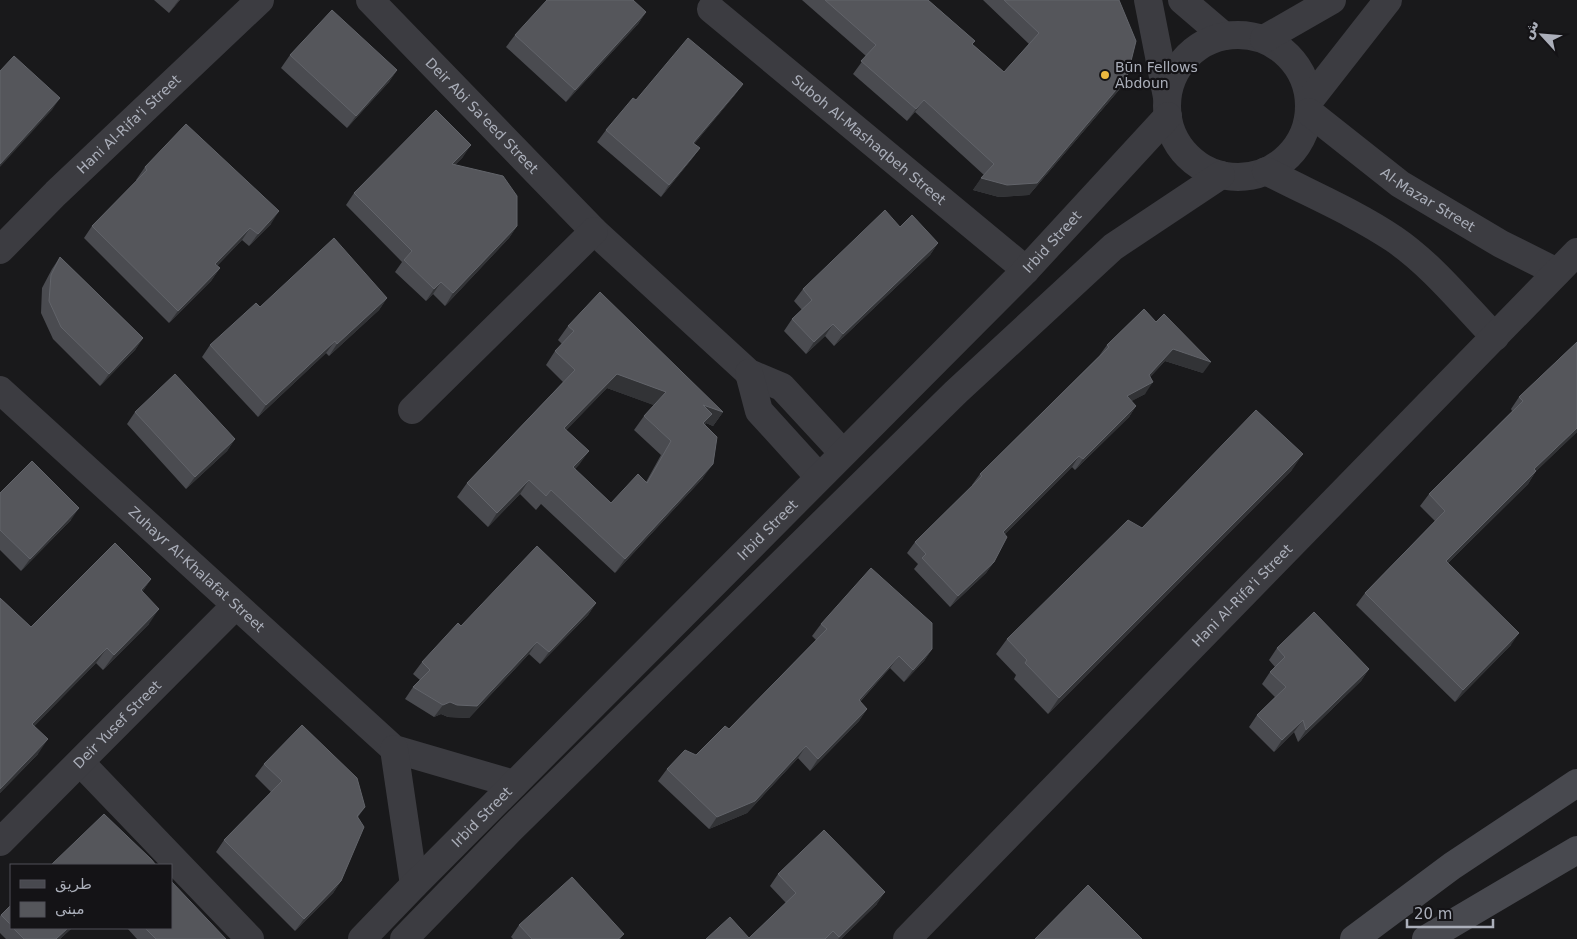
<svg xmlns="http://www.w3.org/2000/svg" width="1577" height="939" font-family="'DejaVu Sans','Noto Naskh Arabic',sans-serif">
	<rect width="100%" height="100%" fill="#19191b"/>
	<g fill="none" stroke-linecap="round" stroke-linejoin="round">
		<g stroke="#3c3c41" stroke-width="28">
			<path id="s1" d="M370,0L594,231L749,373L782,387L843,453"/>
			<path d="M1148,0L1167,97"/>
			<path d="M1182,0L1224,36"/>
			<path id="s2" d="M711,9L1026,270"/>
			<circle cx="1238" cy="106" r="71"/>
			<path d="M1264,39L1332,0"/>
			<path d="M1309,101L1388,0"/>
			<path id="s3" d="M1309,112L1400,184L1501,244L1557,272"/>
			<path d="M1266,171C1308,193 1354,212 1394,239C1432,265 1463,304 1495,337"/>
			<path id="s4" d="M0,250L56,193L260,0"/>
			<path d="M749,373L759,411L819,477"/>
			<path id="s5" d="M0,390L394,749L514,784"/>
			<path d="M412,410L594,231"/>
			<path d="M394,749L414,885"/>
			<path d="M81,763L250,939"/>
			<path id="s6" d="M0,842L235,606"/>
			<path id="s7" d="M362,939L414,885L1026,270L1168,116"/>
			<path d="M404,939L511,829L956,392L1113,247L1221,175"/>
			<path id="s8" d="M907,939L1577,252"/>
		</g>
		<path stroke="#48494f" stroke-width="28" d="M1354,939L1452,866L1577,783
			M1426,939L1577,850"/>
	</g>
	<path fill="#4a4b50" fill-rule="evenodd" d="M154,0H180L169,13Z
		M802,0H928L975,41L972,44L1004,72L1029,44L983,0H1119V90L1029,195L999,197L973,190L984,175L915,112L907,121L853,74L866,56Z
		M646,12L638,24L566,102L506,47L515,35Z
		M290,55L397,70L389,82L347,128L281,68Z
		M743,84L734,96L694,144L700,148L691,160L661,197L597,142L606,130L636,100Z
		M463,157L455,165L517,226L509,238L445,306L433,294L426,301L395,272L402,262L346,205L354,193Z
		M145,167L271,224L249,246L242,240L217,266L220,268L211,281L169,323L84,238L92,226L137,181L136,180Z
		M900,227L938,243L930,255L834,346L825,336L806,354L784,331L792,319L802,310L794,301L803,289Z
		M60,257L143,338L135,350L100,386L53,339L41,313L42,288L52,269Z
		M387,298L379,310L329,356L326,353L258,417L202,357L210,345L260,307Z
		M1144,309L1203,373L1165,361L1150,377L1145,394L1131,401L1136,406L1129,417L1075,470L1072,467L1005,534L994,562L986,573L950,607L914,569L918,564L907,553L915,542L972,486V485L980,474L1099,356L1107,345Z
		M568,326L723,412L713,426L706,423L705,425L703,478L615,573L541,504L536,510L520,494L488,527L457,497L467,483L563,382L546,365L555,351L562,344L558,340ZM607,388L654,405L644,416L634,430L661,455L646,482L611,503L575,469L589,451L566,430Z
		M1577,342V432L1536,471L1528,484L1448,563L1511,645L1455,702L1356,605L1365,593L1435,521L1420,506L1429,494L1512,411L1511,409L1519,397Z
		M135,412L235,439L227,451L186,489L127,424Z
		M1292,470L1048,714L1014,679L1016,675L996,654L1007,639L1142,528Z
		M0,493L71,520L21,571L0,550Z
		M151,579L142,592L149,624L103,670L96,663L34,726L38,754L0,793V598L31,627Z
		M596,603L588,615L540,664L529,654L469,718L448,717L441,714L434,717L405,699L413,687L420,680L413,674L422,662L461,626Z
		M821,624L932,649L924,661L904,682L890,668L860,702L867,709L859,721L810,771L798,758L747,813L709,829L658,781L667,769L696,755L729,729L816,640L812,636Z
		M1277,648L1369,669L1361,681L1298,742L1294,732L1274,752L1249,727L1257,715L1275,697L1262,684L1270,672L1275,667L1269,660Z
		M264,764L365,807L358,817L341,881L333,893L295,931L216,852L224,840L271,792L255,776Z
		M778,874L877,904L841,939H706L749,938L786,903L770,886Z
		M11,905V928H72L60,939H6L0,933V916Z
		M519,925L624,934L620,939H513L511,937Z
		M127,928H171L226,939H137Z"/>
	<path fill="#323336" d="M179,0H180L169,13L178,1Z
		M646,12L638,24L566,102L575,90Z
		M397,70L389,82L347,128L356,116Z
		M1127,77L1119,90L1029,195L999,197L973,190L981,178Z
		M743,84L734,96L685,155L693,143Z
		M60,98L52,110L0,167V164Z
		M924,100L915,112L907,121L916,109Z
		M471,145L463,157L444,176L452,164Z
		M700,148L691,160L661,197L669,185Z
		M279,211L271,224L249,246L258,234Z
		M517,226L509,238L445,306L453,293Z
		M250,228L242,240L207,276L215,264Z
		M938,243L930,255L834,346L843,334Z
		M220,268L211,281L169,323L178,311Z
		M441,282L433,294L426,301L434,289Z
		M387,298L379,310L329,356L337,344Z
		M833,324L825,336L806,354L814,342Z
		M143,338L135,350L100,386L109,374Z
		M335,341L326,353L258,417L266,405Z
		M1173,349L1211,362L1203,373L1165,361L1141,387L1149,375Z
		M617,374L666,392L656,406L607,388L555,442L564,428Z
		M1153,382L1145,394L1119,408L1127,396Z
		M703,405L723,412L713,426L706,423L702,428Z
		M1136,406L1129,417L1075,470L1083,459Z
		M1577,428V432L1526,481L1534,469Z
		M235,439L227,451L186,489L195,477Z
		M589,451L579,465L564,481L573,467Z
		M1303,454L1292,470L1048,714L1059,698Z
		M1079,456L1072,467L995,544L1003,532Z
		M713,464L703,478L615,573L625,559Z
		M1536,471L1528,484L1438,573L1446,561Z
		M529,480L520,494L488,527L497,513Z
		M79,508L71,520L21,571L30,559Z
		M994,562L986,573L950,607L958,596Z
		M151,579L141,594V590Z
		M596,603L588,615L540,664L549,652Z
		M159,609L149,624L103,670L114,655Z
		M1519,633L1511,645L1455,702L1463,690Z
		M537,642L529,654L469,718L448,717L441,714L434,717L443,705Z
		M107,648L96,663L22,739L32,724Z
		M932,649L924,661L904,682L913,670Z
		M899,656L890,668L850,712L859,700Z
		M1369,669L1361,681L1298,742L1306,730Z
		M867,709L859,721L810,771L818,759Z
		M1303,720L1294,732L1274,752L1282,740Z
		M48,739L38,754L0,793V789Z
		M806,746L798,758L747,813L709,829L717,817Z
		M341,881L333,893L295,931L304,919Z
		M885,892L877,904L841,939H838Z
		M68,928H72L60,939H56Z"/>
	<path fill="#55565b" stroke="#62646a" fill-rule="evenodd" d="M547,0H633L646,12L575,90L515,35Z
		M825,0H928L975,41L972,44L1004,72L1039,33L1004,0H1119L1136,41L1127,77L1037,183L1007,185L981,178L994,164L924,100L916,109L861,61L876,45Z
		M332,10L397,70L356,116L290,55Z
		M688,38L743,84L693,143L700,148L669,185L606,130L633,98L636,100Z
		M14,56L60,98L0,164V71Z
		M436,110L471,145L452,164L503,176L517,196V226L453,293L441,282L434,289L404,260L412,251L354,193Z
		M186,124L279,211L258,234L250,228L215,264L220,268L178,311L92,226L147,170L145,167Z
		M885,210L900,227L912,215L938,243L843,334L833,324L814,342L792,319L812,300L803,289Z
		M334,238L387,298L337,344L335,341L266,405L210,345L256,303L260,307Z
		M60,257L143,338L109,374L61,327L49,301L51,275Z
		M600,292L723,412L703,405L712,414L703,423L717,437L713,464L625,559L551,490L546,496L529,480L497,513L467,483L575,370L555,351L574,331L568,326ZM617,374L666,392L644,416L671,441L647,483L638,474L611,503L573,467L589,451L564,428Z
		M1144,309L1156,322L1164,314L1211,362L1173,349L1149,375L1153,382L1127,396L1136,406L1083,459L1079,456L1003,532L1007,537L994,562L958,596L922,558L926,554L915,542L982,476L980,474L1109,347L1107,345Z
		M1577,342V428L1534,469L1536,471L1446,561L1519,633L1463,690L1365,593L1445,511L1429,494L1523,401L1519,397Z
		M175,374L235,439L195,477L135,412Z
		M1256,410L1303,454L1059,698L1025,663L1027,660L1007,639L1128,520L1142,528Z
		M32,461L79,508L30,559L0,530V493Z
		M115,543L151,579L141,590L159,609L114,655L107,648L32,724L48,739L0,789V598L31,627Z
		M537,546L596,603L549,652L537,642L477,706L457,705L450,702L443,705L413,687L430,670L422,662L458,623L461,626Z
		M871,568L932,623V649L913,670L899,656L859,700L867,709L818,759L806,746L755,801L717,817L667,769L685,750L696,755L725,726L729,729L827,629L821,624Z
		M1314,612L1369,669L1306,730L1303,720L1282,740L1257,715L1286,687L1270,672L1285,657L1277,648Z
		M302,725L357,778L365,807L357,816L364,827L341,881L304,919L224,840L282,781L264,764Z
		M104,814L151,859L156,865H51Z
		M824,830L885,892L839,937L833,931L825,939H706L730,917L749,938L796,893L778,874Z
		M572,877L624,934L618,939H532L519,925Z
		M171,881L226,939H156L145,928H171Z
		M1088,885L1142,939H1035Z
		M11,905V925L1,915Z
		M13,928H68L56,939H24Z"/>
	<circle fill="#ecb83f" stroke="#141316" stroke-width="2" cx="1105" cy="75" r="5"/>
	<g text-anchor="middle" stroke-width="4.5" stroke-linejoin="round" paint-order="stroke">
		<g font-size="14" fill="#abafba" stroke="#141316" text-anchor="start">
			<text x="1115" y="72">Būn Fellows<tspan x="1115" dy="16">Abdoun</tspan></text>
		</g>
		<g font-size="14" fill="#abafba" stroke="#141316">
			<text dy="5" stroke="none"><textPath href="#s1" startOffset="161">Deir Abi Sa'eed Street</textPath></text>
			<text dy="5" stroke="none"><textPath href="#s4" startOffset="180">Hani Al-Rifa'i Street</textPath></text>
			<text dy="5" stroke="none"><textPath href="#s2" startOffset="205">Suboh Al-Mashaqbeh Street</textPath></text>
			<text dy="5" stroke="none"><textPath href="#s3" startOffset="148">Al-Mazar Street</textPath></text>
			<text dy="5" stroke="none"><textPath href="#s7" startOffset="981">Irbid Street</textPath></text>
			<text dy="5" stroke="none"><textPath href="#s7" startOffset="576">Irbid Street</textPath></text>
			<text dy="5" stroke="none"><textPath href="#s5" startOffset="266">Zuhayr Al-Khalafat Street</textPath></text>
			<text dy="5" stroke="none"><textPath href="#s8" startOffset="480">Hani Al-Rifa'i Street</textPath></text>
			<text dy="5" stroke="none"><textPath href="#s6" startOffset="166">Deir Yusef Street</textPath></text>
			<text dy="5" stroke="none"><textPath href="#s7" startOffset="171">Irbid Street</textPath></text>
		</g>
	</g>
	<rect x="10" y="864" width="162" height="65" fill="#141316" stroke="#505158"/>
	<rect x="20" y="880" width="25" height="8" fill="#48494f" stroke="#505158"/>
	<text x="55" y="889" font-size="15" fill="#abafba">طريق</text>
	<rect x="20" y="902" width="25" height="15" fill="#55565b" stroke="#505158"/>
	<text x="55" y="914" font-size="15" fill="#abafba">مبنى</text>
	<g transform="translate(1542 35) rotate(296)" stroke="#141316" stroke-width="4" paint-order="stroke">
	<path d="M0-4L9 19L0 12L-9 19Z" fill="#abafba"/>
	<text y="-8" font-size="14" font-weight="bold" text-anchor="middle" fill="#abafba">ش</text>
	</g>
	<path d="M1407 919v8h86v-8" fill="none" stroke="#abafba" stroke-width="2.5"/>
	<text x="1414" y="919" font-size="15" fill="#abafba" stroke="#141316" stroke-width="4" paint-order="stroke">20 m</text>
</svg>
